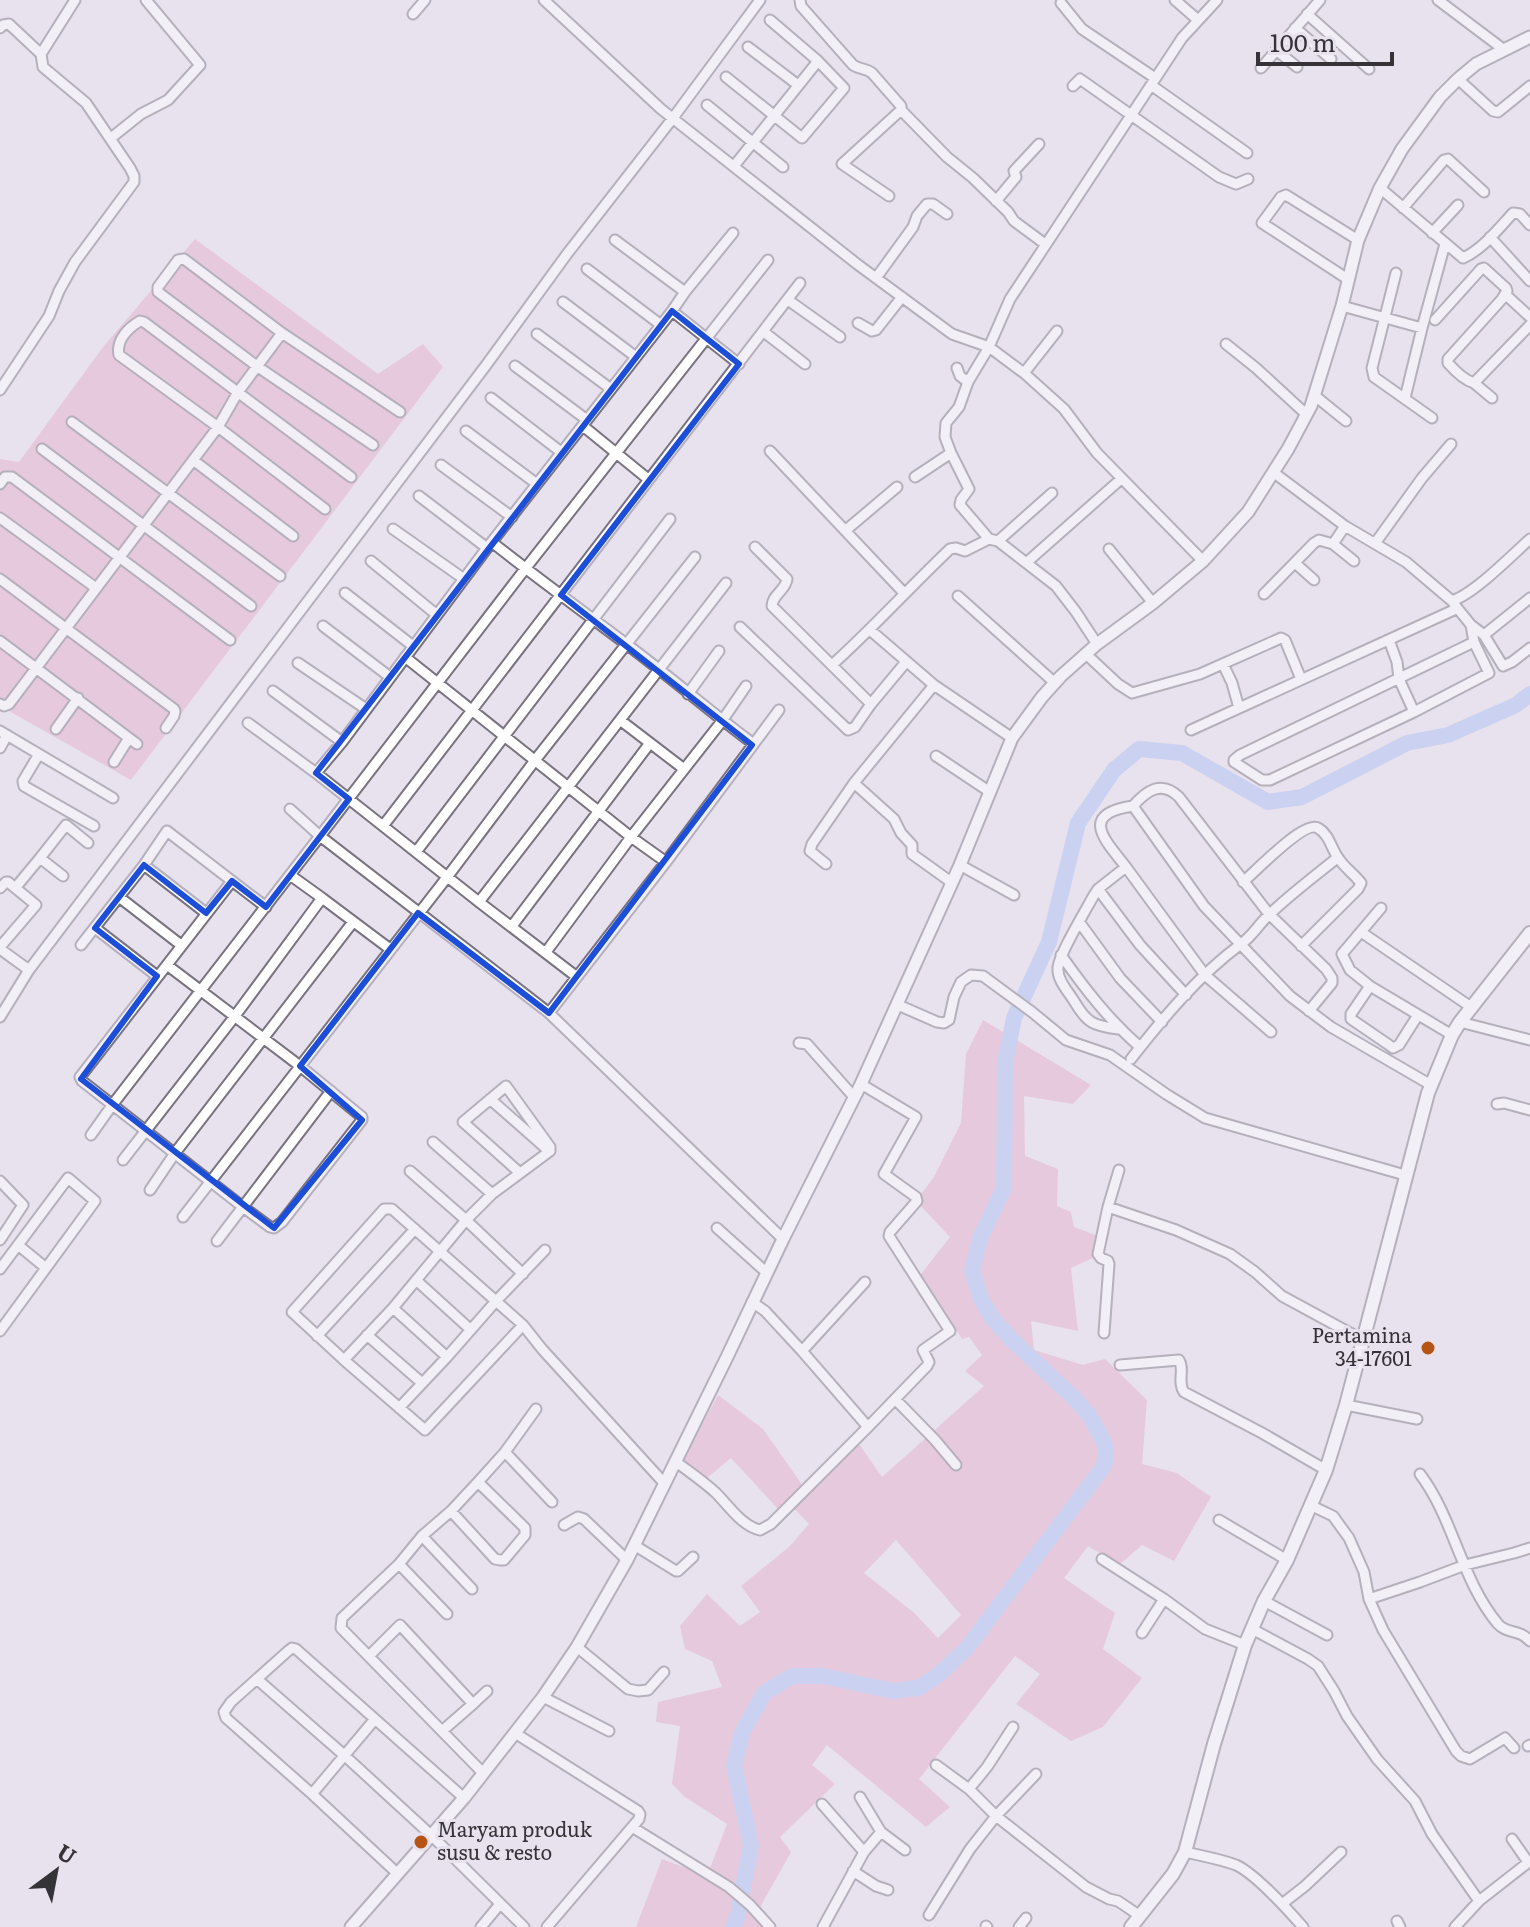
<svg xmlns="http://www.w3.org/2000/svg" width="1530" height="1927" font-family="Literata,serif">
	<rect width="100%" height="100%" fill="#e8e1ee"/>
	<path fill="#e5acc7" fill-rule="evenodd" d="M195,239L378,374L423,344L443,367L131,780L0,706V459L19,462L103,347Z
		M983,1020L1091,1085L1073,1104L1024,1096L1025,1156L1058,1169L1057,1206L1071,1212L1074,1227L1106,1239L1103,1253L1071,1268L1078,1331L1031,1321L1034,1350L1083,1365L1105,1359L1147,1400L1142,1464L1177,1473L1211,1497L1174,1561L1142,1545L1119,1565L1088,1546L1064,1578L1115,1613L1103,1649L1142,1678L1103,1727L1071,1741L1016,1704L1040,1674L1015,1656L919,1779L950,1807L926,1827L827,1745L812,1765L835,1784L780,1837L791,1852L758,1911L771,1927H636L662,1859L707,1876L727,1824L685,1797L672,1784L680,1726L656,1722L658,1702L722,1687L712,1661L685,1649L680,1626L707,1594L740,1626L760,1612L741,1586L789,1547L809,1524L787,1501L780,1511L731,1458L707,1478L681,1463L718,1395L763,1429L805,1489L857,1441L882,1477L984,1386L965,1371L982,1355L969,1337L962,1339L921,1274L950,1237L916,1201L934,1177L961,1123L966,1054ZM896,1540L961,1615L938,1638L913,1612L864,1573Z"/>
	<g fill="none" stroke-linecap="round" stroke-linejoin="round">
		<path stroke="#a9bdf3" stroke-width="16" d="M733,1927L738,1915L751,1845L734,1765L742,1733L764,1693L792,1676H823L893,1691L918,1688L937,1676L967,1648L1104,1466L1106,1455L1105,1444L1089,1415L1076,1400L1012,1340L992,1318L980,1297L972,1270L981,1236L1004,1188L1005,1063L1014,1018L1049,942L1078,823L1114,770L1139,749L1182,753L1268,802L1302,797L1407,743L1448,735L1516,705L1530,694"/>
		<g stroke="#79737f" stroke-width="13">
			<path id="minor" d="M544,0L661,109L857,264L952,334L989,347L1024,373L1064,409L1097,453L1203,561
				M800,0L801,6L853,65C860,70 866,68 872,73L901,106V110L842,164L889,196
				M1175,0L1198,20
				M1438,0L1503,49
				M1061,3L1082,29L1155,78
				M413,14L425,0
				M1307,14L1369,69
				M0,28L3,25L9,24L41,54
				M1295,28L1331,59
				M748,47L798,85
				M1276,50L1297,67
				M1261,68L1320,0
				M726,77L802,138L844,88L818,61
				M1458,79L1493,111L1498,112L1530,86
				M1151,85L1247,153
				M1073,86L1080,79L1219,177L1236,184L1248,179
				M707,105L783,167
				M901,110L947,157L973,178L1008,212L1014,221L1045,244
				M111,138L141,114L168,100L200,65L146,0
				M734,166L818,61L770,20
				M1380,188L1463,258C1482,250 1499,228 1513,213L1520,214L1530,225
				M996,201L1016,177L1014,171L1039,144
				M1403,208L1444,160L1448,159L1484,192
				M1432,233L1458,205
				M1490,237L1530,281
				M615,240L685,292
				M768,260L525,569L320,836L549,1013L783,1239
				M587,269L661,325
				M1396,273L1372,368L1374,377L1432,418
				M876,278L913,227L917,216L927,204H933L947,214
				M1349,280L1262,223L1281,197L1286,195L1358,240
				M1505,294L1530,317
				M788,300L840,337
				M563,302L636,357
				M1342,306L1422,328
				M672,311L739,364
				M1435,320L1481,269L1484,268L1506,288L1507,291L1502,299L1448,359V363C1455,371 1464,380 1474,383L1530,325
				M858,323L872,331L876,330L902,297
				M764,332L805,364
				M537,334L611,389
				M1226,344L1256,368L1306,414
				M515,366L587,420
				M957,368L960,376L968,382
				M1024,373L1057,331
				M1474,383L1492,398
				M0,390L49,316L59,291L75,262L134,182V176L130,168L86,103L43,67L41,54L75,0
				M1314,395L1346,421
				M491,398L561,452
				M1405,398L1422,328L1445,244
				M72,422L280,576
				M583,426L648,479
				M466,431L537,484
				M373,445L258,367L158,292V287L178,260L184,259L282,333L400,412
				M42,449L251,606
				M770,451L904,593
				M193,460L293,536
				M441,465L512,517
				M1273,472L1345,526L1406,562L1452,601C1475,593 1511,556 1530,539
				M915,477L951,453
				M0,484L5,477H12L230,640
				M419,496L487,548
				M325,509L218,427L119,355C116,340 128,328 140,321L144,322L351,477
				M0,518L96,588
				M393,529L464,579
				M846,530L897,487
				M998,541L1052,493
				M1376,542L1422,478L1451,444
				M493,543C536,577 581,610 625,643C668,675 708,710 751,742L752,745
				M1333,544L1354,561
				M755,547L787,579C786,590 772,595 772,606L871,704
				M1109,549L1153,603
				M371,561L437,615
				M1026,563L1121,479
				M1295,563L1314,580
				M0,579L174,709L175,711L174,716L166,728
				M345,593L413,646
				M1264,594L1314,543L1319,540L1333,544L1345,526
				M958,596L1055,683
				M1454,604L1471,625L1484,635L1503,666L1512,662L1530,648
				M1471,625L1474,642L1240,755L1234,760V762L1262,780H1270L1414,712L1489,673L1474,642
				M323,626L390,677
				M740,627L848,730L855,727L871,704L906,662
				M870,630L934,685L1012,738
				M1484,635L1530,598
				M1389,640L1397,662L1399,679L1414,712
				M0,641L137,744
				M1097,644L1076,612L1056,586L998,541L989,539L960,505L961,500L969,489L951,453L945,437L946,423L959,407L968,382L989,347L1010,299L1182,38L1217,0
				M1086,654L1118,684L1132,693L1200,674L1281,638L1285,640L1301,679
				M405,657L631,837L666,862
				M298,663L366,709
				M1223,664L1232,683L1239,708
				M832,665C873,628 910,587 950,549L956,548L965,551L989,539
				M273,691L342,742
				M688,694L719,651
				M0,704L4,706L9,704L218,427L238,392L282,333
				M620,720L684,769
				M248,723L316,773L479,902L577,977
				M56,729L78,698
				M1191,730L1456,609
				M0,731L113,798
				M0,748L7,735
				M39,754L23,781L24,786L94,826
				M936,756L990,792
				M114,762L129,738
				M316,773L342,742L487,548L672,311L685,292L733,233
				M854,783L894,819L901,833L912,845V854L951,882
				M1133,806C1147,790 1162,780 1179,797L1269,914L1326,969L1332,978V983L1309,1011
				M383,826L800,283
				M416,852L670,519
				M40,858L66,825L88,843
				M826,864L810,851L812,844L854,783L934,685
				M144,865L206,913
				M960,865L1014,895
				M1126,867C1105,840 1078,814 1133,806L1204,906L1290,996L1331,1027L1431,1085
				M1243,882C1255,872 1304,820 1318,828C1330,835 1331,849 1339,859C1345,868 1354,874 1361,883L1358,889L1301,946
				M16,887L40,858L63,876
				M0,888L6,882H8L36,905L0,947
				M1098,889L1140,945L1186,995
				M119,897L181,945
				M322,898L390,949
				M479,902L726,583
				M1381,908L1342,954L1350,970L1370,986L1452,1035
				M1080,923L1120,978L1162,1022
				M512,926L650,743
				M95,928L157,976
				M1361,932L1471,1007
				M81,945L144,865L167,831L266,907
				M0,949L29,970
				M546,952L631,837L722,721L746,686
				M1061,955C1085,989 1109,1020 1140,1047
				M167,965L300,1066L362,1117V1120L282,1222L274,1228L270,1227L243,1207L82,1081L80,1077L232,881
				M1370,986L1351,1014V1019L1389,1045L1393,1048L1399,1045L1418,1015
				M898,1005L937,1022L944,1023L949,1020L954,997L961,982L971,975L983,976L1032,1012L1066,1040L1110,1055L1166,1094L1205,1118L1405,1175
				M549,1013L666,862L779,710
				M0,1017L29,970L487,364L567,254L673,118L760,0
				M1460,1022L1530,1040
				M1119,1029C1093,1026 1087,1023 1074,1001C1068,991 1057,980 1058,968C1058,956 1087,908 1094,895L1098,889L1126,867L1205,975L1271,1032
				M799,1043L807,1044L854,1097
				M1131,1059C1163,1018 1199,975 1241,944C1253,936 1260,922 1271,913C1292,893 1315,876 1337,858
				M861,1084L916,1117L884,1174L916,1197L917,1201L890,1232L889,1236L950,1331L923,1350L929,1362L927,1366L868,1427
				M490,1099L548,1150
				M1497,1104L1504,1103L1530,1110
				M91,1135L113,1104L320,836L290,809
				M433,1142L492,1194
				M123,1160L235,1016L322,898L290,875
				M410,1171L466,1220L523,1274
				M520,1173L463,1122L506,1086L550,1147V1151
				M0,1181L23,1205L0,1240
				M150,1190L175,1153L353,922
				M1108,1207L1176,1230L1230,1254L1255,1272L1282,1296L1363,1340
				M183,1217L448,876L536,759L695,557
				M717,1228L767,1273
				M217,1241L331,1091
				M18,1245L46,1268
				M0,1269L68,1178L95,1201L0,1331
				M416,1280L471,1330
				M393,1308L447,1357
				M523,1325L425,1430L344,1360L292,1312L384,1209H392L523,1325L542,1349L664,1483
				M1104,1333L1109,1264L1108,1261L1101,1258L1098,1254L1108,1207L1119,1170
				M367,1335L422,1383
				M317,1336L415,1229
				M802,1351L865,1282
				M344,1360L393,1308L466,1220L492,1194L550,1151
				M1120,1365L1179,1360C1185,1369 1177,1382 1184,1392L1262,1433L1326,1470
				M895,1399L935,1440L956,1465
				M1346,1405L1417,1419
				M399,1408L447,1357L496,1301L545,1250
				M505,1452L552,1502
				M675,1461C688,1471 703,1481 716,1493C729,1506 742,1526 760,1530L771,1524L868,1427L802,1351L765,1311L752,1302
				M1420,1474C1454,1519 1461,1580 1498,1624C1508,1635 1518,1628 1530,1641
				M1312,1506L1333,1516L1349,1538L1364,1572L1369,1599L1383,1630L1456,1751L1461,1756L1470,1759L1505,1738L1514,1748
				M451,1511L495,1559L500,1560H504L525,1535V1528L478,1482
				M1219,1520L1287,1560
				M564,1525L578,1517L584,1519L627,1560
				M422,1536L472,1589
				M634,1545L676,1571H678L693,1557
				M1102,1559L1164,1599L1205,1629L1245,1645
				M399,1564L447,1614
				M1369,1599L1420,1582L1465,1565L1514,1553L1530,1548
				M1264,1601L1327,1635
				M1252,1629L1308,1659L1318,1666L1334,1691L1347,1716L1377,1759L1415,1801L1432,1834L1479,1901
				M1142,1633L1164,1599
				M577,1647L628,1689L638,1691L648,1690L664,1672
				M369,1656L400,1625L473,1704L487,1691
				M258,1680L344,1755L431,1835L524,1927
				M543,1697L609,1731
				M442,1731L473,1704
				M515,1733L638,1811L640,1814L639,1819L547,1927
				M1528,1746L1530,1745
				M936,1765L969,1789L996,1816L1086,1887L1109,1899L1118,1901L1140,1916
				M483,1773L341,1628L342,1618L399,1564L422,1536L451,1511L478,1482L505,1452L536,1409
				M969,1789L987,1767L1013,1727
				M312,1794L375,1719
				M860,1797L881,1832L864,1852
				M822,1804L864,1852L823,1927
				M632,1827L729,1887L750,1905L770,1927
				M881,1832L905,1850
				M1512,1839L1528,1862
				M1185,1852C1202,1856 1220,1859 1236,1865C1256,1874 1288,1910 1303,1927
				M853,1871L876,1886L888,1890
				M398,1874L312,1794L226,1718L224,1712L231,1702L288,1651L292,1648L296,1649L464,1798
				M1282,1904L1305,1886L1341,1852
				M929,1915L970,1849L996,1816L1036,1774
				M1397,1921L1400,1927
				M986,1926L987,1927
				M481,1927L500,1904
				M1019,1927L1026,1918
				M1455,1927L1479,1901L1530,1861"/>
		</g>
		<g stroke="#79737f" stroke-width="15">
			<path id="tertiary" d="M351,1927L464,1798L543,1697L577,1647L627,1560L727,1357L783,1239L861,1084L960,865L1012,738L1042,697L1061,676L1097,644L1153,603L1203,561L1248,512L1288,449L1311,406L1342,306L1358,240L1380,188L1402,149L1440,97L1458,79L1476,64L1530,37"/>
		</g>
		<g stroke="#79737f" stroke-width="16">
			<path id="secondary" d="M1131,1927L1173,1874L1185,1852L1214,1744L1245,1645L1264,1601L1287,1560L1326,1470L1346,1405L1428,1093L1452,1035L1460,1022L1530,933"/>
		</g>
		<use href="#minor" stroke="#fff" stroke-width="9"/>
		<use href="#tertiary" stroke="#fff" stroke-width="11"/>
		<use href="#secondary" stroke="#fff" stroke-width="12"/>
	</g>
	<path d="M0 0H1530V1927H0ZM672,311L739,364L561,595L752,745L549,1013L418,913L300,1066L362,1120L274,1228L81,1079L157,976L95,928L144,865L206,913L232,881L266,907L349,799L316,773Z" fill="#e8e1ee" fill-opacity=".55" fill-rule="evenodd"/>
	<path fill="none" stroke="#1d4ed8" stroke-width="6" stroke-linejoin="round" d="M672,311L739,364L561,595L752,745L549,1013L418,913L300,1066L362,1120L274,1228L81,1079L157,976L95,928L144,865L206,913L232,881L266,907L349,799L316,773Z"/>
	<g fill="#b55414" stroke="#e8e1ee" stroke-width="3">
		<circle cx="1428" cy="1348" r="8"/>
		<circle cx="421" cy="1842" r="8"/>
	</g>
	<g text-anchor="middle" stroke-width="6" stroke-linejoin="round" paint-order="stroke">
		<g font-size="20" fill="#353338" stroke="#e8e1ee" text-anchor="end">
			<text x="1412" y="1343">Pertamina<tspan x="1412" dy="23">34-17601</tspan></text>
			<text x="437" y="1837" text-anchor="start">Maryam produk<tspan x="437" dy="23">susu &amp; resto</tspan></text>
		</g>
	</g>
	<g transform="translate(56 1871) rotate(32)" stroke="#e8e1ee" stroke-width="6" paint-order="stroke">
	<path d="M0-6L14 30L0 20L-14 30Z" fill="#353338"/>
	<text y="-12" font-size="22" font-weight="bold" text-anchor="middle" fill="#353338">U</text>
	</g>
	<path d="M1258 52v12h134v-12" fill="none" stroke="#353338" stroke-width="4"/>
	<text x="1270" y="52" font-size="24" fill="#353338" stroke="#e8e1ee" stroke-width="6" paint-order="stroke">100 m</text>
</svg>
